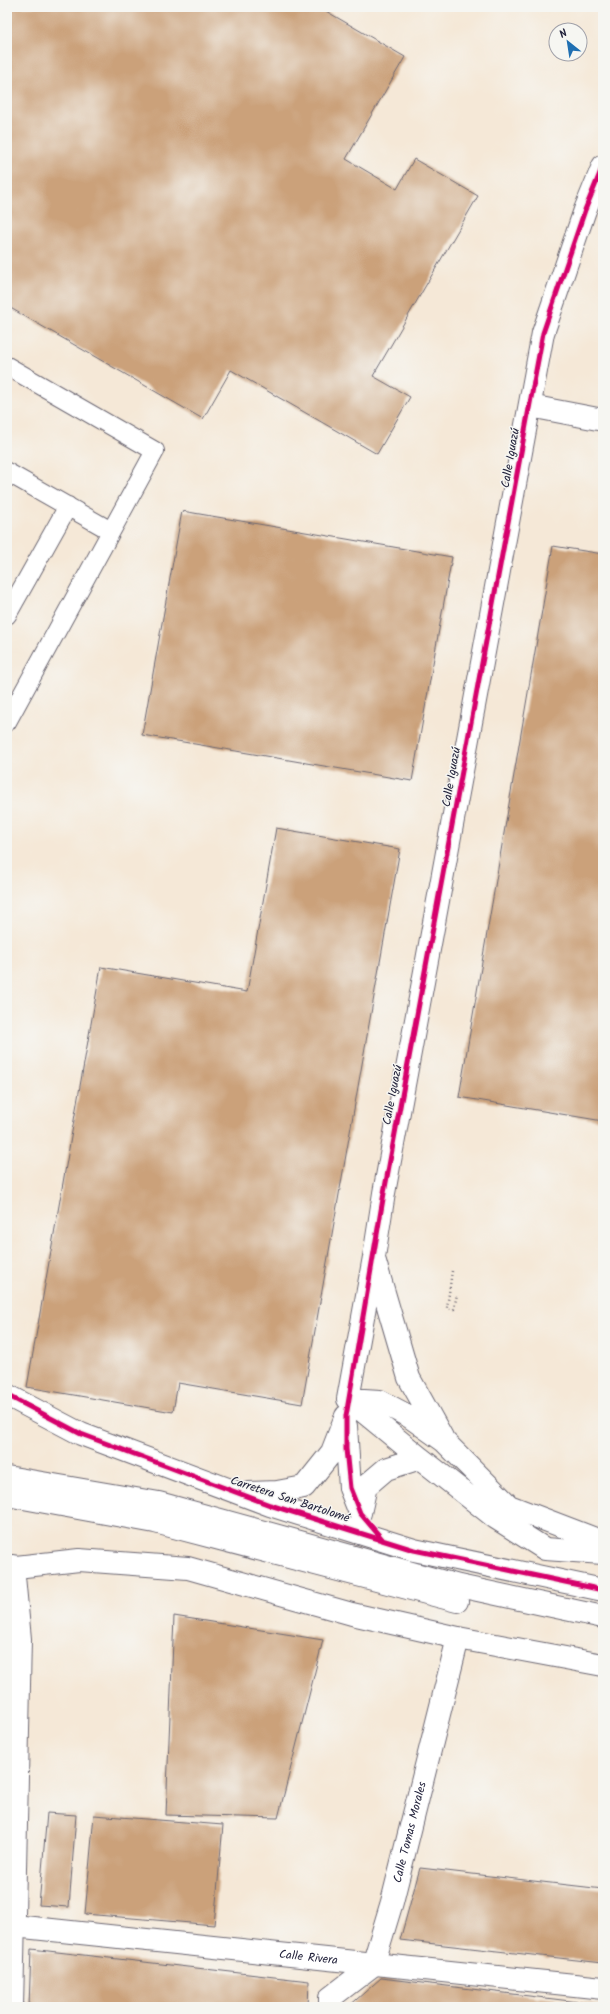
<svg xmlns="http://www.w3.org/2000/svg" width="610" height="2014" font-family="Kalam,sans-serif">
	<rect width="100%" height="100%" fill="#f6f6f2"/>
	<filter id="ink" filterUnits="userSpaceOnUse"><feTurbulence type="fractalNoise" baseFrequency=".025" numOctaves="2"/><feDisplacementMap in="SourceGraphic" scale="8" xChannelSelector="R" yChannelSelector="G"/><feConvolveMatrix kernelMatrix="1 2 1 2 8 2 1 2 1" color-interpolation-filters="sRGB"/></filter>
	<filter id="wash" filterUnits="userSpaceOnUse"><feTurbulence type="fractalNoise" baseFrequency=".012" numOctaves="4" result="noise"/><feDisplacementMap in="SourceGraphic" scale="16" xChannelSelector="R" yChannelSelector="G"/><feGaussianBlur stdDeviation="0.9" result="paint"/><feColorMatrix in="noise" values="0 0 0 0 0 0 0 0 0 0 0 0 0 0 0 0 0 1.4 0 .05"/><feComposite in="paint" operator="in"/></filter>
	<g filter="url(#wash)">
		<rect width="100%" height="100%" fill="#f5e8d7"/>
		<g id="blocks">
			<path fill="#cba17a" d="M7,7H319L405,57L346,159L397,189L414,159L478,196L373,376L410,397L377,454L231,370L203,419L7,306Z
				M182,511L452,557L412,781L142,735Z
				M553,546L603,554V1121L459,1097Z
				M276,828L400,849L302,1404L178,1383L173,1412L27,1387L101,967L247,992Z
				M174,1616L323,1640L278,1818L166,1815Z
				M47,1813L76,1815L69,1907L39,1905Z
				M94,1815L223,1825L214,1925L85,1914Z
				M420,1868L603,1889V1963L400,1940Z
				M31,1949L309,1981L308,2007H29Z
				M381,1978L603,2005V2007H348Z"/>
		</g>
	</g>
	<g filter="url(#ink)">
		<use href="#blocks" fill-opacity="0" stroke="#6c6772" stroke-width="1"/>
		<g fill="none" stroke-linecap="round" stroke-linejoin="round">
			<g stroke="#6c6772" stroke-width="20">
				<path id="service" d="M7,366L155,451L7,722
					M7,472L111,531
					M7,615L68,506"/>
			</g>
			<g stroke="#6c6772" stroke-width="24">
				<g id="minor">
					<path d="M530,406L603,420"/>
					<path id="s1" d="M14,1926L603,1988"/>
					<path d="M12,2007L20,1639L13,1566"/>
					<path id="s2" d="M330,2007V1998L373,1965L392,1902L458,1638"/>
				</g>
			</g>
			<g stroke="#6c6772" stroke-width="24">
				<path id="tertiary" d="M375,1262L409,1378L442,1437
					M7,1395L81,1434L270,1505L414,1550L603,1590
					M348,1399L374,1257L384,1193L543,333L585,210L603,166
					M348,1399L380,1401L410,1417L444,1441L509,1506L603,1542
					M348,1399L420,1458
					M346,1426L350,1488L360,1513
					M249,1493L277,1492L304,1487L332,1452L346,1416
					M360,1513L366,1486L386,1469L420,1458L496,1518L545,1549L603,1553
					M7,1568L79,1560L188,1568L352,1614L458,1638L603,1665"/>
			</g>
			<g stroke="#6c6772" stroke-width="24">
				<path id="primary" d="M7,1477L159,1503L459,1586L603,1617
					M7,1495L155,1522L457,1601"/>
			</g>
			<path stroke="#6c6772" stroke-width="2.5" stroke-dasharray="1 3" stroke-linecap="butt" d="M452,1271L447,1308L454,1309L457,1294"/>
			<use href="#service" stroke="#fff" stroke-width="18"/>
			<use href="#minor" stroke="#fff" stroke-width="22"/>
			<use href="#tertiary" stroke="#fff" stroke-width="22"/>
			<use href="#primary" stroke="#fff" stroke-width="22"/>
			<g stroke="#f6f6f2" stroke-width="8">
				<path id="cycleway" d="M7,1395L81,1434L270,1505L414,1550L603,1590
					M383,1540L360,1513L350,1488L346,1449V1416L384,1193L543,333L585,210L603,166"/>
			</g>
			<use href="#cycleway" stroke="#d6006c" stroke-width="5"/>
		</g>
	</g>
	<g text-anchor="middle" stroke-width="3" stroke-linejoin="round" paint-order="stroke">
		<g font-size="12" fill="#22223b" stroke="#f6f6f2">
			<text transform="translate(510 458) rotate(-80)" y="4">Calle Iguazú</text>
			<text transform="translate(451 777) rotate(-80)" y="4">Calle Iguazú</text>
			<text transform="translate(392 1095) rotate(-79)" y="4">Calle Iguazú</text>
			<text transform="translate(290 1499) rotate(18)" y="4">Carretera San Bartolomé</text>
			<text dy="4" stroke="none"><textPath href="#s2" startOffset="201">Calle Tomas Morales</textPath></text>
			<text dy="4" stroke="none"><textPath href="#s1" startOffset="296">Calle Rivera</textPath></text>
		</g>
	</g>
	<rect width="610" height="2014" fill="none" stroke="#f6f6f2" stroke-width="24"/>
	<g transform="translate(568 42) rotate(330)"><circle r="19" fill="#f6f6f2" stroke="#a1a1a9"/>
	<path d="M0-3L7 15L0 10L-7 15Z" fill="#1f6fb2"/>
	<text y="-6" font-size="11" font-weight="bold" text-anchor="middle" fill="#22223b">N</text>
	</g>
</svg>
